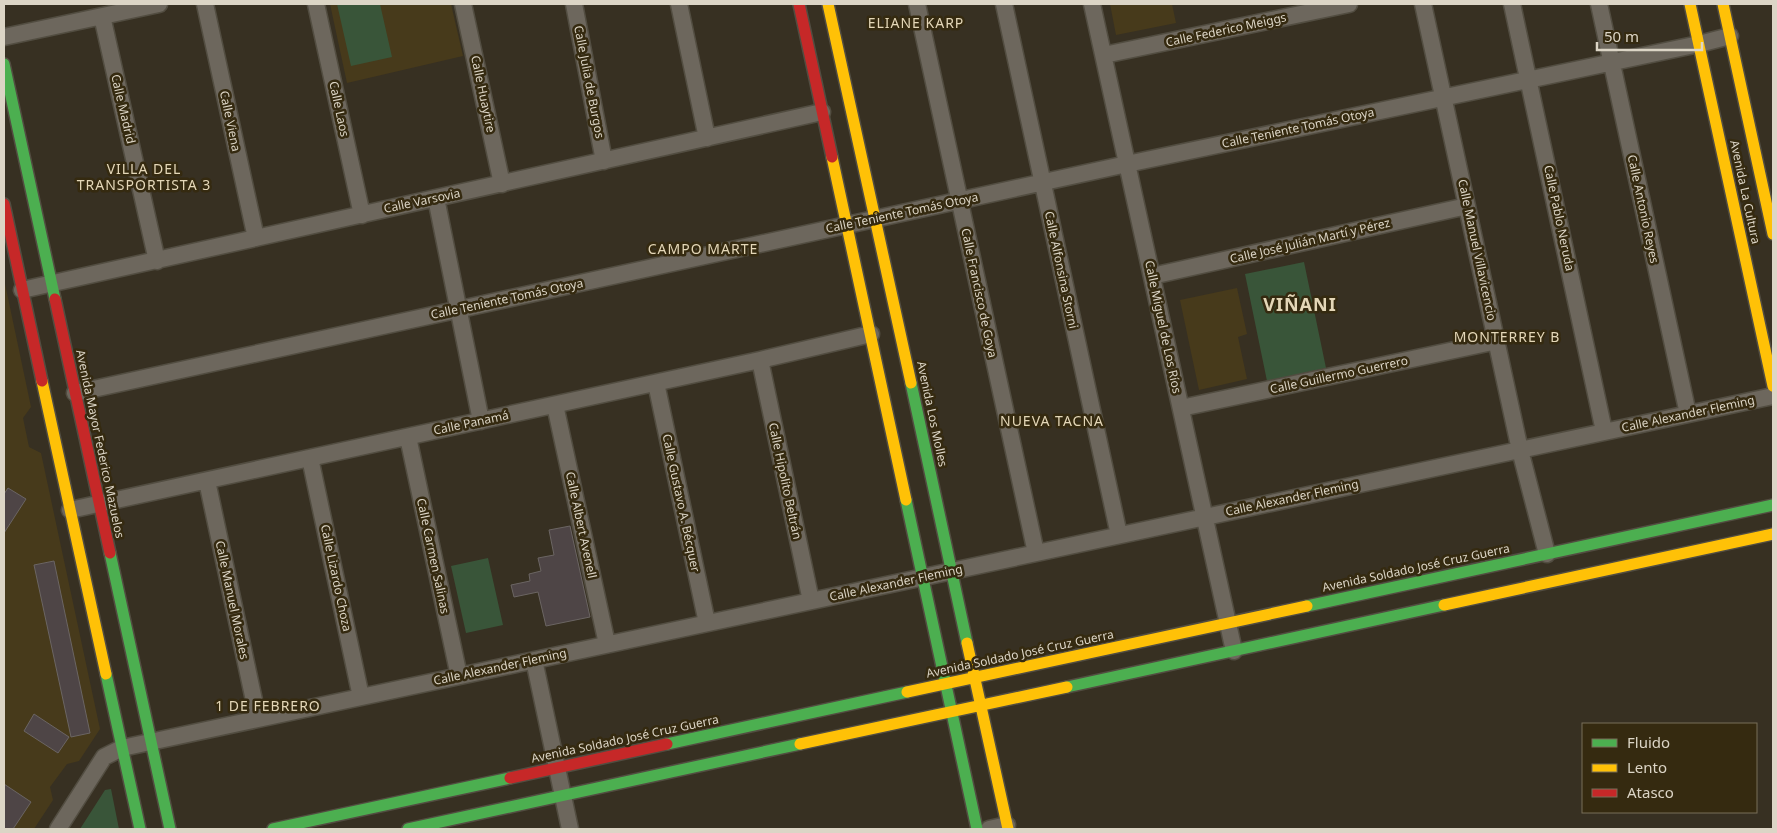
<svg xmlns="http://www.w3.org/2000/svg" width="1777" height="833" font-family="'Noto Sans',sans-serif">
	<rect width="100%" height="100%" fill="#373022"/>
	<path fill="#473a1b" d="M330,4H451L463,56L347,83Z
		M1110,4H1172L1176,23L1116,35Z
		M4,279L31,407L23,418L29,447L41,453L100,729L79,761L67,764L50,787L53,800L34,829H4Z
		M1237,288L1247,334L1238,337L1247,379L1199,390L1180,300Z"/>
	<path fill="#395539" d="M337,4H380L392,57L351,66Z
		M1304,262L1326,368L1267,381L1245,274Z
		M488,558L503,625L466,633L451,566Z
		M111,789L119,829H80L105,790Z"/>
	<path fill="#4e4546" stroke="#6b6563" d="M8,488L26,499L4,533V494Z
		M570,526L590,617L546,626L538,592L514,597L511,585L530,581L529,574L541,571L538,558L554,555L549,530Z
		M54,561L90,733L71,737L34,565Z
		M34,714L69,737L58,753L24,731Z
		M4,784L31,802L13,829H4Z"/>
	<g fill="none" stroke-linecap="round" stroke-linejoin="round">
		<g stroke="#524d41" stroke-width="19">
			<path id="street" d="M205,4L256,238
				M316,4L362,215
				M463,4L502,184
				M574,4L604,161
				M679,4L707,138
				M917,4L1036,553
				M1004,4L1119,535
				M1092,4L1234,651
				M1423,4L1520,450L1547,554
				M1512,4L1604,431
				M1599,4L1688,414
				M102,16L157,261
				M4,37L159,4
				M1104,55L1349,4
				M436,198L481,421
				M1152,276L1467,206
				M22,290L822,112
				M760,360L811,601
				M656,383L707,623
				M75,393L1127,164L1699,44L1730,36
				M555,405L607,644
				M1181,408L1497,341
				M408,437L459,676
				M310,458L361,697
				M207,481L258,719
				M70,510L760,360L871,334
				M534,660L570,829
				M58,829L104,757L122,748L1773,396
				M989,829L1007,825"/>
		</g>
		<g stroke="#524d41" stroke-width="14">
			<path id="fast" d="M4,64L55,299
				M911,383L967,643
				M906,500L977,829
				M110,553L170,829
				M1307,606L1773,505
				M106,674L140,829
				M1067,687L1444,605
				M667,744L907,692
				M273,829L510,778
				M408,829L800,744"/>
		</g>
		<g stroke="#524d41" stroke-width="14">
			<path id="slow" d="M828,4L911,383
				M1690,4L1773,386
				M1723,4L1773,234
				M832,157L906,500
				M42,381L106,674
				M1444,605L1773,534
				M967,643L1008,829
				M907,692L1307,606
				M800,744L1067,687"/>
		</g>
		<g stroke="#524d41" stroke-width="14">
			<path id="jam" d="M799,4L832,157
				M4,204L42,381
				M55,299L110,553
				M510,778L667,744"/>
		</g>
		<use href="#street" stroke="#6d675d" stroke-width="16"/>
		<use href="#fast" stroke="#4caf50" stroke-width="11"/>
		<use href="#slow" stroke="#ffc107" stroke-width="11"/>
		<use href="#jam" stroke="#c62828" stroke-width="11"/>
	</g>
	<g text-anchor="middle" stroke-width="5" stroke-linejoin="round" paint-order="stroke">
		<g font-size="12" fill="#dcd5c6" stroke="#352a10">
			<text transform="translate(1226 30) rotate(-12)" y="4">Calle Federico Meiggs</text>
			<text transform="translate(589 82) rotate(79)" y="4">Calle Julia de Burgos</text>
			<text transform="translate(483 94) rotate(78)" y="4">Calle Huaytire</text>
			<text transform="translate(123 109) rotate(77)" y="4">Calle Madrid</text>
			<text transform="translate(339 109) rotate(78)" y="4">Calle Laos</text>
			<text transform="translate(230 121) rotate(78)" y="4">Calle Viena</text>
			<text transform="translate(1298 128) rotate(-12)" y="4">Calle Teniente Tomás Otoya</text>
			<text transform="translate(1745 192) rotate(78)" y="4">Avenida La Cultura</text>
			<text transform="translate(422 201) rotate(-12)" y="4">Calle Varsovia</text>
			<text transform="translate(1643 209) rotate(78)" y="4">Calle Antonio Reyes</text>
			<text transform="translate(902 213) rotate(-12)" y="4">Calle Teniente Tomás Otoya</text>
			<text transform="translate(1559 218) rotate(78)" y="4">Calle Pablo Neruda</text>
			<text transform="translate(1310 241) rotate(-13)" y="4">Calle José Julián Martí y Pérez</text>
			<text transform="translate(1477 250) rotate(78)" y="4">Calle Manuel Villavicencio</text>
			<text transform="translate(1061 270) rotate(78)" y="4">Calle Alfonsina Storni</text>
			<text transform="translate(979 293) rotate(78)" y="4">Calle Francisco de Goya</text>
			<text transform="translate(507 299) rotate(-12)" y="4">Calle Teniente Tomás Otoya</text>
			<text transform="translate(1163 327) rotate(78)" y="4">Calle Miguel de Los Ríos</text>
			<text transform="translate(1339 375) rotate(-12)" y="4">Calle Guillermo Guerrero</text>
			<text transform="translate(932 414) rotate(78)" y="4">Avenida Los Molles</text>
			<text transform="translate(1688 414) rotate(-12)" y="4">Calle Alexander Fleming</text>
			<text transform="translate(471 423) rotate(-12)" y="4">Calle Panamá</text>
			<text transform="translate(100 444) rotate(78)" y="4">Avenida Mayor Federico Mazuelos</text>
			<text transform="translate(785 481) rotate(78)" y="4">Calle Hipolito Beltrán</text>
			<text transform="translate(1292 498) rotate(-12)" y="4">Calle Alexander Fleming</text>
			<text transform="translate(681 503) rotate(78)" y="4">Calle Gustavo A. Bécquer</text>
			<text transform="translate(581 525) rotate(78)" y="4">Calle Albert Avenell</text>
			<text transform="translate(433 556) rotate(78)" y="4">Calle Carmen Salinas</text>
			<text transform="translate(1416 568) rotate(-12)" y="4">Avenida Soldado José Cruz Guerra</text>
			<text transform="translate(336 578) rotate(78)" y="4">Calle Lizardo Choza</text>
			<text transform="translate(896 583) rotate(-12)" y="4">Calle Alexander Fleming</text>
			<text transform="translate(232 600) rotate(78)" y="4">Calle Manuel Morales</text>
			<text transform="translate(1020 654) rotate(-12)" y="4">Avenida Soldado José Cruz Guerra</text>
			<text transform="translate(500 667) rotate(-12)" y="4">Calle Alexander Fleming</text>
			<text transform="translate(625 739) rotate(-12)" y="4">Avenida Soldado José Cruz Guerra</text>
		</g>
		<g font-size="14" letter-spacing="1" fill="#e4d7b8" stroke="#352a10">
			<text x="916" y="28">ELIANE KARP</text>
			<text x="144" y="174">VILLA DEL<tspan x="144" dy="16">TRANSPORTISTA 3</tspan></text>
			<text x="703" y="254">CAMPO MARTE</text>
			<text x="1507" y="342">MONTERREY B</text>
			<text x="1052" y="426">NUEVA TACNA</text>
			<text x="268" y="711">1 DE FEBRERO</text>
		</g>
		<g font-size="18" font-weight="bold" letter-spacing="1" fill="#e4d7b8" stroke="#352a10">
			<text x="1300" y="311">VIÑANI</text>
		</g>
	</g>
	<rect width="1777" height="833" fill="none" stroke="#dcd5c6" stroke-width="10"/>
	<rect x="1582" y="723" width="175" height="90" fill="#352a10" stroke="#786e59"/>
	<rect x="1592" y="739" width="25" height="8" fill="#4caf50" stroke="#786e59"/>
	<text x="1627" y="748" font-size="15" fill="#dcd5c6">Fluido</text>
	<rect x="1592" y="764" width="25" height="8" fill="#ffc107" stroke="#786e59"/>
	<text x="1627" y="773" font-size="15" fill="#dcd5c6">Lento</text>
	<rect x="1592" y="789" width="25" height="8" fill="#c62828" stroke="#786e59"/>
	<text x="1627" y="798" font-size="15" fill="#dcd5c6">Atasco</text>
	<path d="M1597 42v8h105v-8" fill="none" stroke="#dcd5c6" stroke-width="2.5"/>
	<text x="1604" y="42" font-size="15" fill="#dcd5c6" stroke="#352a10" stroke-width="4" paint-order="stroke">50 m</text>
</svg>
